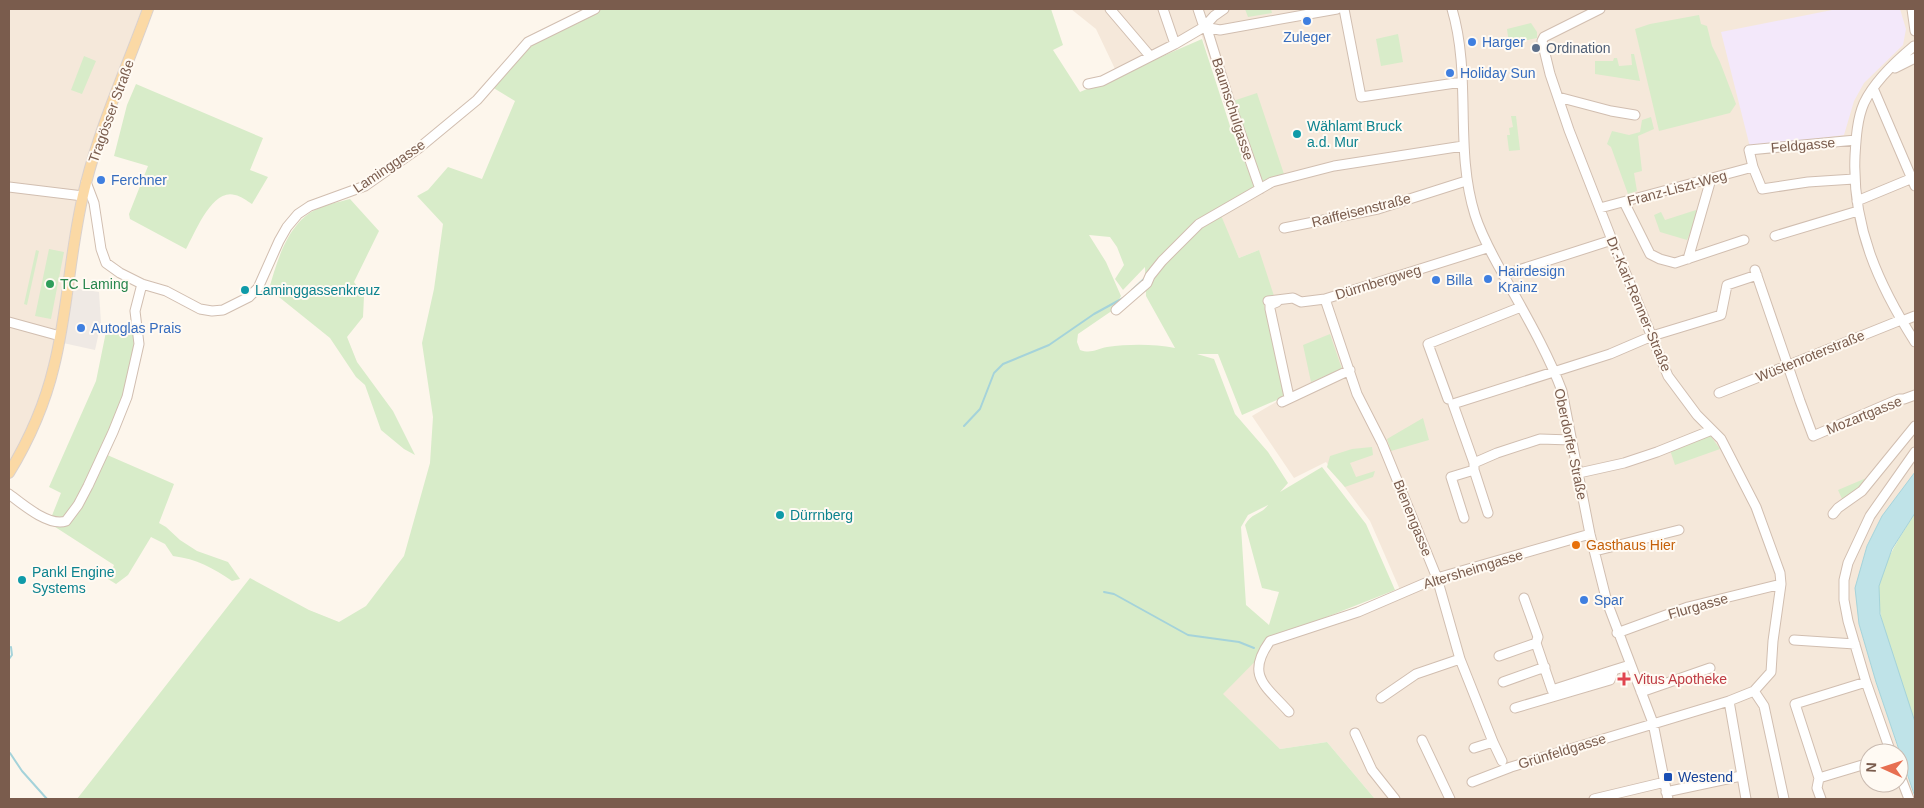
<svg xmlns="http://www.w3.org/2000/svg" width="1924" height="808" font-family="Helvetica,sans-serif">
	<rect width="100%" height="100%" fill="#fdf6ec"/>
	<path fill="#f5e8da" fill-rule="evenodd" d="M9,9H142L92,143L75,208L59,318L48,375L38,406L19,450L9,464Z
		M1071,9H1915V472L1882,516L1867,545L1856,588L1859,624L1876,682L1915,799H1375L1327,742L1280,749L1222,694L1281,635L1401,592L1370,521L1326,462L1294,478L1252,416L1286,396L1264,304L1259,250L1239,258L1219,213L1256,188L1200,31L1115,69L1096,29ZM1869,753H1899V783H1869Z"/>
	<path fill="#efe9e4" d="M74,288L99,292L101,323L95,350L63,343Z"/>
	<path fill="#f3e8fa" d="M1837,9H1900L1906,29L1903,45L1864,83L1854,101L1844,135L1750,147L1721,32Z"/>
	<path fill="#d8ecc9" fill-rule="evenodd" d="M600,9H1051L1063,45L1053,50L1080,92L1202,39L1230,126L1256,189L1220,213L1239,258L1259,250L1274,296L1269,303L1264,304L1286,396L1242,415L1218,354H1197L1214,359L1235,414L1268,452L1288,483L1280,492L1322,467L1366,524L1395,590L1281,635L1223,694L1280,749L1327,742L1375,799H77L250,578L309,610L339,622L366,606L404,556L430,463L433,417L422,343L434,289L443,224L417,196L428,190L448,167L482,179L515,101L492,87L529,46ZM1089,235L1110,237L1117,247L1124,265L1115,279L1123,290L1145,267L1146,296L1175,348C1154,344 1129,344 1107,347C1097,349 1091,354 1080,350L1077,342L1078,334L1113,310L1121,296L1106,262ZM1268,505C1261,515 1252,512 1245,525L1262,588L1279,592L1269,625L1246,605L1241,527L1248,515Z
		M1245,9H1271L1272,13L1248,17Z
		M1699,15L1701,24L1707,26L1712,46L1720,62L1736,104L1730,113L1659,131L1635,29L1650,24Z
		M1531,23L1537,32V38L1509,44L1507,29Z
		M1398,34L1403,62L1381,66L1376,39Z
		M1631,54H1634L1640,81L1595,74V61H1613L1614,58H1617L1619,66L1632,65Z
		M84,56L96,61L82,94L71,90Z
		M136,84L263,138L250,170L268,177L252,204C247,201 241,196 235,195C212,188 195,233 186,249L130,219L129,214L148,166L114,156L127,105Z
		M1257,93L1284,174L1261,182L1233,101Z
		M1511,116H1516L1520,150L1509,151L1507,135H1510L1509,128L1513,127Z
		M1651,117L1654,129L1638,136L1642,171L1634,173L1637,191L1628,194L1611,147L1607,144L1612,131L1629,135L1640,132L1642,120Z
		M350,199L379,231L354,282L364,296L363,317L347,337L357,362L393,411L415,455L404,449L381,430L365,385L356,377L330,338L269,289C277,261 288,222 317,209C327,204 339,202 350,199Z
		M1696,210L1697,216L1687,240L1660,232L1654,215L1661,212L1665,220Z
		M49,249L64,252L51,319L35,316Z
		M36,250L39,251L27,305L24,304Z
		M107,327L140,330L142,338L105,454L174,484L159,523L166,527L180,540L197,551L228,562L240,579L232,581C213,568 197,559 173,556L165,544L151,537L128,575L116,584L108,579L114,565L49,523L61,493L49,487L96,381Z
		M1330,334L1342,369L1311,382L1303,345Z
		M1423,418L1429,440L1391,451L1387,439Z
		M1710,435L1720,449L1675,465L1670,450Z
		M1372,447L1373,455L1350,463L1356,477L1375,471L1373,477L1345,487L1327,467L1330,456L1352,449Z
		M1871,476L1863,486L1843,501L1838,490Z
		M1915,513V722C1905,691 1873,615 1879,585C1885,558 1901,536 1915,513Z"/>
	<path fill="#bfe3e8" stroke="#a5d3da" d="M1915,472V513L1892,549L1879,586L1880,614L1915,722V797L1876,682L1859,624L1855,588L1867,546L1882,516Z"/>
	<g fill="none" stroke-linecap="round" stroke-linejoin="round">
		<path stroke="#a5d3da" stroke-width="2" d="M1132,290L1145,278
			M964,426L980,409L994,373L1003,364L1049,345L1094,314L1125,297
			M1104,592L1114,594L1188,635L1239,642L1254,648
			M9,659L12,655L11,647
			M10,753L22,771L47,799"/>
		<g stroke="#d1beb0" stroke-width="11">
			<path id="minor" d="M1110,9L1150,56
				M1163,9L1175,44
				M1198,9L1204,27
				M1344,9L1361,97L1462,82
				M1452,9C1472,76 1454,148 1475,215C1482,237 1493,256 1504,276C1525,314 1547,351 1562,391L1590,534L1607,602L1653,723L1668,799
				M1912,9L1915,31
				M1204,27L1220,30L1337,9
				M1207,29L1229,100L1260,189
				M1914,46C1896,61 1874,82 1864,103C1857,119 1856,139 1855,156C1852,226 1878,284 1915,342
				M1895,68L1915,58
				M1088,84L1102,81L1175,44L1204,27L1214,16L1224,9
				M1873,88L1915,186
				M1558,97L1611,111L1635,115
				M1753,167L1762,189L1808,182L1854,179
				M86,182L94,203L101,249L106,263L120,273L142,284L166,291L200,309L212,311L223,310L249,297L258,288L279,241L287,227L298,214L310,206L365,186L419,148L477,100L528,42L595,9
				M9,187L83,196
				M1857,201L1915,177
				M1624,202L1650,254L1660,259L1675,263L1744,240
				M1600,208L1753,167L1749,150L1856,140
				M1284,228L1378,209L1466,181
				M1775,236L1858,211
				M1688,259L1711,179
				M1755,270L1800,401L1813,436L1899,399H1904L1915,395
				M1503,275L1612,240
				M1325,299L1357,394L1382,443L1437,578L1460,659L1493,742L1502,761
				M1268,301L1293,298L1301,302L1325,299L1487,248
				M1277,302L1270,305V309L1289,397
				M1116,310L1147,283L1150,276L1162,261L1199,224L1272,182L1334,166L1463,146
				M1902,321L1915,316
				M9,322L60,336
				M1719,393L1901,320
				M1448,399L1428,344L1521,307
				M1282,402L1350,370
				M1474,463L1497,453L1540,439L1571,440
				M1579,473L1624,463L1657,452L1712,430
				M9,494C22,504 49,527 66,521L78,505L88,486L113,432L127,397L139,344L135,311L142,284
				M1488,513L1474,470V463L1453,404L1610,354L1652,336L1721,315L1727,285L1757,275
				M1833,514L1838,508L1862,491L1915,426
				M1464,518L1451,477L1474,470
				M1595,551L1679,530
				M1524,598L1538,637L1536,643
				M1617,633L1688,607L1781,584
				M1794,640L1855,644
				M1499,656L1536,643L1552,690L1614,670
				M1503,682L1545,667
				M1754,691L1764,706L1784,799
				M1641,692L1710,668
				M1381,698L1416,674L1460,659
				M1729,701L1746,799
				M1515,708L1610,680L1614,670L1630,665
				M1289,712C1266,686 1245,676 1270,641L1358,612L1437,578L1590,534
				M1355,733L1372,770L1395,799
				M1422,740L1450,799
				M1474,748L1493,742
				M1891,753L1866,682L1848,621L1844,600V580L1848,563L1870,516L1915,452
				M1899,773L1909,799
				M1819,778L1795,704L1866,682
				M1472,782L1511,767L1729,701L1754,691L1771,672L1773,641L1781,584L1780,573L1756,507L1721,439L1697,415L1668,376L1612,240L1569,130L1550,74L1542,41L1544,37L1600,9
				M1666,792L1741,776
				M1594,799L1665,782
				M1821,799L1817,788L1819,778L1869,763"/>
		</g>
		<g stroke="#dad1cd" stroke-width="12">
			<path id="major" d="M9,473C29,440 45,404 54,366C69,306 70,243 86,183C101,124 127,67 148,9"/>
		</g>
		<use href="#minor" stroke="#fff" stroke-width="9"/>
		<use href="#major" stroke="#fbd9a5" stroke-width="10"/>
	</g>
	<g fill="#3f7fe0" stroke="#fffaf3" stroke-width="2">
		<circle cx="1307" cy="21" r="5"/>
		<circle cx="1472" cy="42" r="5"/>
		<circle cx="1450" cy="73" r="5"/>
		<circle cx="101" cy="180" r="5"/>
		<circle cx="1488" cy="279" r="5"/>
		<circle cx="1436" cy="280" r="5"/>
		<circle cx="81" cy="328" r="5"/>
		<circle cx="1584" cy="600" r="5"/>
	</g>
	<circle fill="#5c6f8a" stroke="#fffaf3" stroke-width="2" cx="1536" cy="48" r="5"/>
	<g fill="#0f9aa8" stroke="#fffaf3" stroke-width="2">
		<circle cx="1297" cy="134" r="5"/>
		<circle cx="245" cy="290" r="5"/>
		<circle cx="780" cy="515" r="5"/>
		<circle cx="22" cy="580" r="5"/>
	</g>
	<circle fill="#2e9e5b" stroke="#fffaf3" stroke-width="2" cx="50" cy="284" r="5"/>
	<circle fill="#e8710a" stroke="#fffaf3" stroke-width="2" cx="1576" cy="545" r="5"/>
	<path fill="#e0444e" stroke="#fffaf3" stroke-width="2" d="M1621.5 671.5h5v5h5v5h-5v5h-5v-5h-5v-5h5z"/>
	<rect fill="#1a4fb4" stroke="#fffaf3" stroke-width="2" x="1663" y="772" width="10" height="10" rx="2.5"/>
	<g text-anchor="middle" stroke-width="4" stroke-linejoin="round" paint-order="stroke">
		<g font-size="14" fill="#366cbe" stroke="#fffaf3" text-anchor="start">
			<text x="1307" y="42" text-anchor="middle">Zuleger</text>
			<text x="1482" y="47">Harger</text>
			<text x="1460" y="78">Holiday Sun</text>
			<text x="111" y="185">Ferchner</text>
			<text x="1498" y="276">Hairdesign<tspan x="1498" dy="16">Krainz</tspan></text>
			<text x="1446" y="285">Billa</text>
			<text x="91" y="333">Autoglas Prais</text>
			<text x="1594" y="605">Spar</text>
		</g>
		<g font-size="14" fill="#4e5e75" stroke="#fffaf3" text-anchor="start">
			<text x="1546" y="53">Ordination</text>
		</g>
		<g font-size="14" fill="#7a5c4d" stroke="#fffaf3">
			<text transform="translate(1233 109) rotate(72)" y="5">Baumschulgasse</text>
			<text transform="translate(111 111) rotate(-70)" y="5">Tragösser Straße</text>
			<text transform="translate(1803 145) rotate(-5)" y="5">Feldgasse</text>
			<text transform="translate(389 166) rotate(-34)" y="5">Laminggasse</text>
			<text transform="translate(1677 188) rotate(-15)" y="5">Franz-Liszt-Weg</text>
			<text transform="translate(1361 210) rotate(-14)" y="5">Raiffeisenstraße</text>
			<text transform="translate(1378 282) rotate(-17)" y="5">Dürrnbergweg</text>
			<text transform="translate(1639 304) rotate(67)" y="5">Dr.-Karl-Renner-Straße</text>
			<text transform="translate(1810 356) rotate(-22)" y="5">Wüstenroterstraße</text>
			<text transform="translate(1864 415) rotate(-22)" y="5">Mozartgasse</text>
			<text transform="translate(1571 444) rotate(78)" y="5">Oberdorfer Straße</text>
			<text transform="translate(1413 518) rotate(68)" y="5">Bienengasse</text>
			<text transform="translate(1473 569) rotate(-17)" y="5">Altersheimgasse</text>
			<text transform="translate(1698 606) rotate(-16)" y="5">Flurgasse</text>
			<text transform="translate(1562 751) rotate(-17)" y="5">Grünfeldgasse</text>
		</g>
		<g font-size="14" fill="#0d838f" stroke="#fffaf3" text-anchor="start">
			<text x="1307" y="131">Wählamt Bruck<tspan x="1307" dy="16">a.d. Mur</tspan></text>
			<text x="255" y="295">Laminggassenkreuz</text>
			<text x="790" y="520">Dürrnberg</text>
			<text x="32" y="577">Pankl Engine<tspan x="32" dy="16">Systems</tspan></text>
		</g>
		<g font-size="14" fill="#27864d" stroke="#fffaf3" text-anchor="start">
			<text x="60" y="289">TC Laming</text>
		</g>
		<g font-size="14" fill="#c56008" stroke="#fffaf3" text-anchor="start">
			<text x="1586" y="550">Gasthaus Hier</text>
		</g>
		<g font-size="14" fill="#be3a42" stroke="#fffaf3" text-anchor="start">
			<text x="1634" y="684">Vitus Apotheke</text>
		</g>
		<g font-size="14" fill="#164399" stroke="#fffaf3" text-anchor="start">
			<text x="1678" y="782">Westend</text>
		</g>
	</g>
	<rect width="1924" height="808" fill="none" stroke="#7a5c4d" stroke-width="20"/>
	<g transform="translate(1884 768) rotate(273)"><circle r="24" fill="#fffaf3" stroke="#cabbb1"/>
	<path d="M0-4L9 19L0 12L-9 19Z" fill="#e76f51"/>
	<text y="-8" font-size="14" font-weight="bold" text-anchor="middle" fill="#7a5c4d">N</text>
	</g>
</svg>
